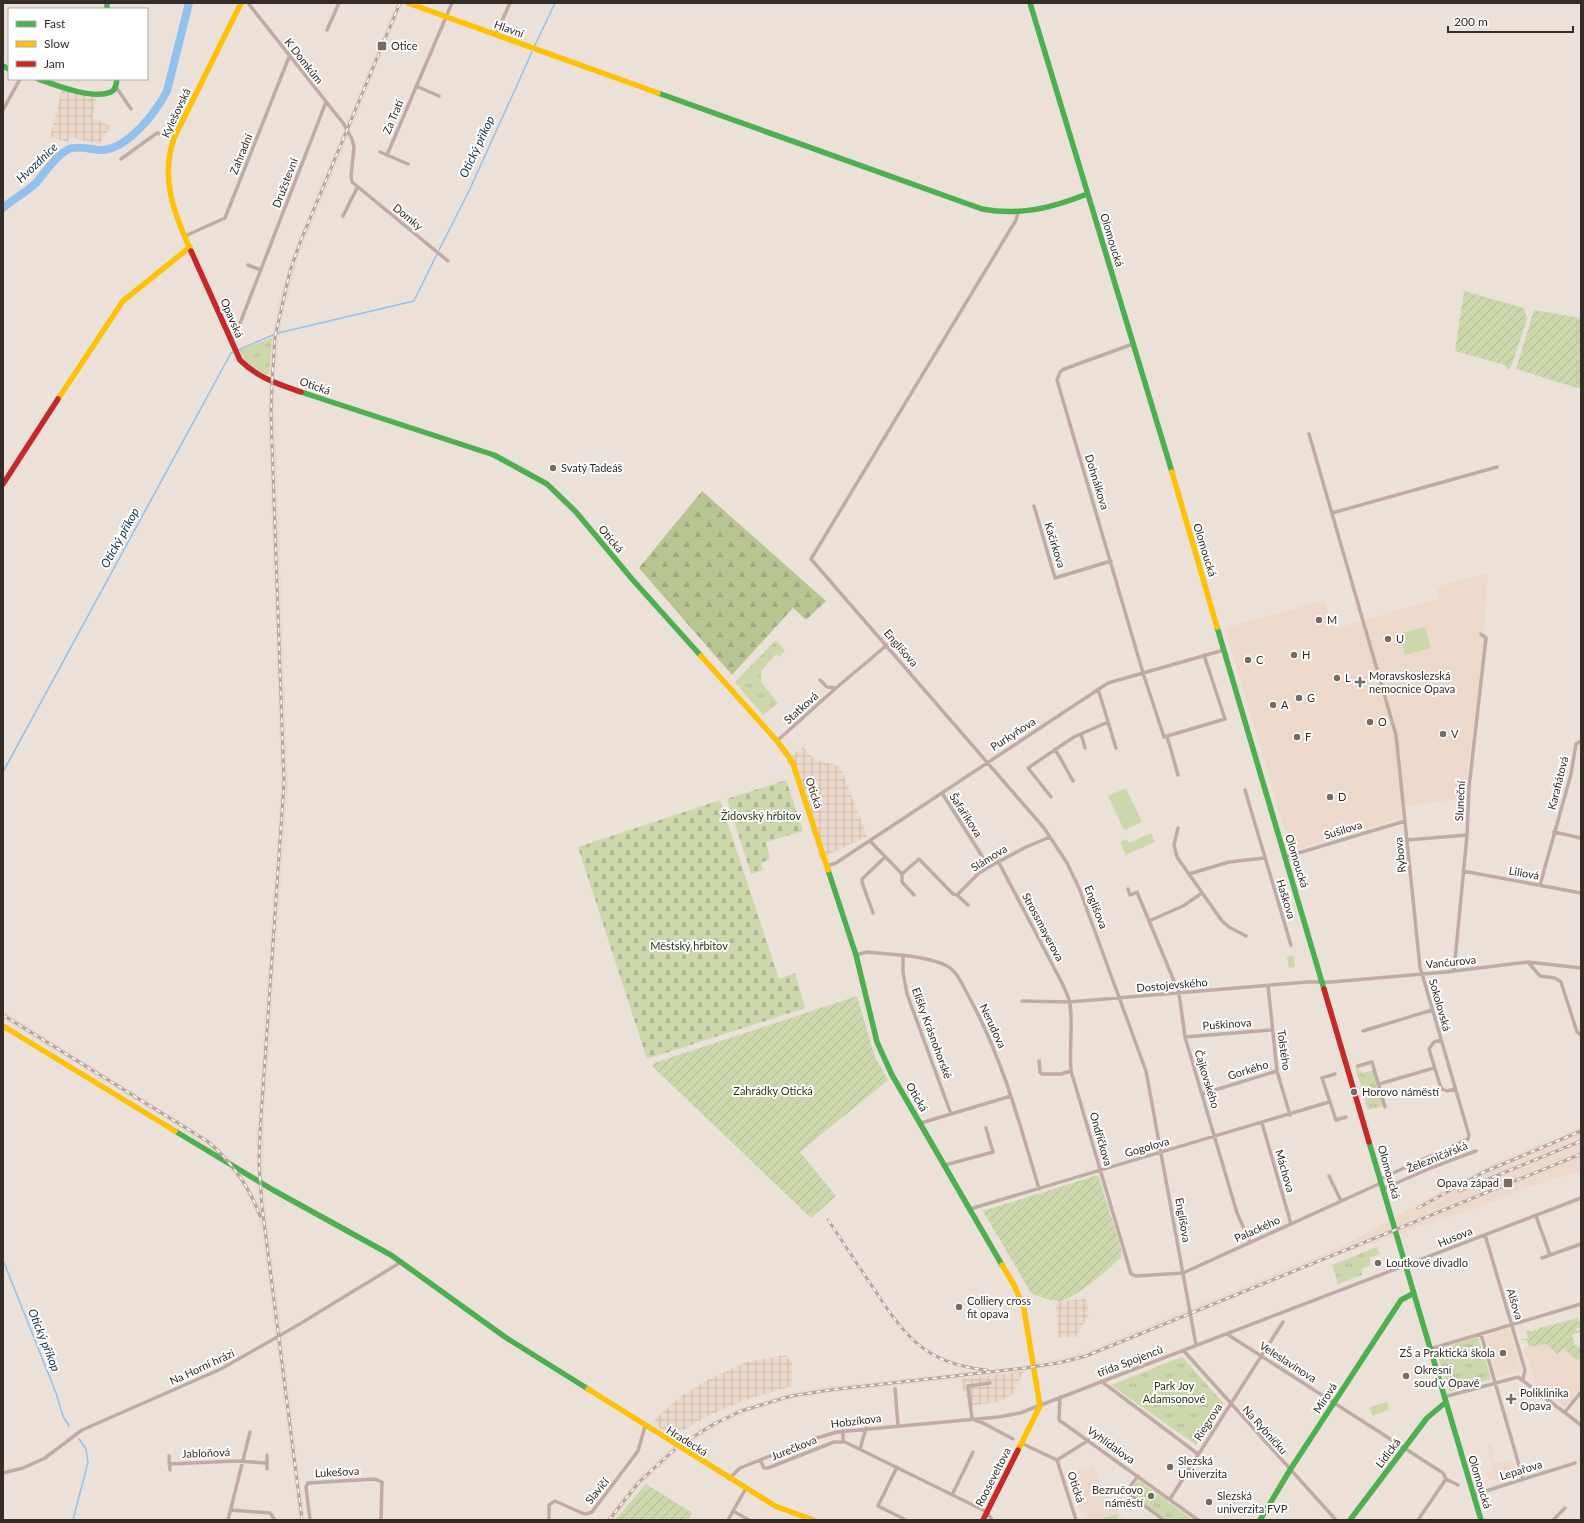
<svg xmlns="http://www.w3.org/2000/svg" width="1584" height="1523" font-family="Lato,sans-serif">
	<defs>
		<pattern id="industrial-grid" width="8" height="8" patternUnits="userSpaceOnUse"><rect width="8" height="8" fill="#ecd9cb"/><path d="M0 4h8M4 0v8" fill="none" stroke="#cbbaae"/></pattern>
		<pattern id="grass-tufts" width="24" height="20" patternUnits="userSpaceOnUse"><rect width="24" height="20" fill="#cdd7ac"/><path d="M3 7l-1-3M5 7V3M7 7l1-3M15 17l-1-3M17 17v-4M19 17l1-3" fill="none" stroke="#b1b994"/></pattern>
		<pattern id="forest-firs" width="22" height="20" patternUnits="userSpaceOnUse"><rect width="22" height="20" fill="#b9c591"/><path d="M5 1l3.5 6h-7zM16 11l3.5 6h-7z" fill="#a0a97d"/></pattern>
		<pattern id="cemetery-stones" width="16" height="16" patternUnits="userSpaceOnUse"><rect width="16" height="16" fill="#cdd7ac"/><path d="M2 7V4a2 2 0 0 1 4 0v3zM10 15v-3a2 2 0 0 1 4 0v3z" fill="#b1b994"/></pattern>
		<pattern id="garden-furrows" width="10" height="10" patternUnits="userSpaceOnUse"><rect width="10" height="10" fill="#cdd7ac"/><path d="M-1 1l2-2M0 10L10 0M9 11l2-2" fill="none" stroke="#b1b994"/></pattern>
	</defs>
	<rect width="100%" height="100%" fill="#ebe1d9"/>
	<path fill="#ecd9cb" d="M396,3H403L299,256L283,313L275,369V415L288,784L264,1117L263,1174L267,1215L305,1520H299L264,1246L258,1219L245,1189L231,1168L206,1144L3,1019V1011L212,1141L236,1164L259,1204L256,1142L281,784L268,415L269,375L272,338L280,295L293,254Z
		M1488,573L1484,631L1481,632V636L1484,640L1483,652L1464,798L1400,807L1401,818L1291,851L1225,628L1325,600L1334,629L1439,598L1436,587Z
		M1581,1127V1171L1532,1186L1480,1207L1416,1228L1342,1254L1079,1361L1023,1372L817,1394L784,1401L742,1414L714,1428L675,1453L639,1487L613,1520H605L634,1482L671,1448L711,1423L740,1408L783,1395L816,1388L1022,1366L1077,1355L1339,1248L1489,1165Z
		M1509,1329L1521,1370L1497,1377L1485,1336Z
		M1547,1344L1553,1349L1565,1348L1566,1351L1581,1363V1388L1565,1407L1536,1384L1525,1352L1524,1349L1529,1347Z
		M1492,1445L1495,1454L1492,1456L1495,1464L1512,1460L1516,1473L1502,1476L1494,1480H1489L1487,1472L1495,1469H1493L1487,1446Z
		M1094,1466L1101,1487L1110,1484L1112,1488L1106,1491L1108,1498L1124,1520H1086L1083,1510L1080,1511L1067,1474Z"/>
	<path fill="url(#industrial-grid)" d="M62,90L97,97L92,118L111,126L99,144L69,137L68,142L50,137Z
		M803,747L815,760L840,766L867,836L820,859L796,777L786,760Z
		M1086,1299L1089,1314L1076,1337L1058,1338L1056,1302Z
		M786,1355L792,1363V1386L745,1400L705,1417L673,1437L654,1424L656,1418L680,1397L706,1381L746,1362Z
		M1023,1372L1013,1394L998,1402L968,1406L961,1379Z"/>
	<path fill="url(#grass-tufts)" d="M272,338L269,374L268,375C255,371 245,363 239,350Z
		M775,641H777L785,651L779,657L776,654L761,671V682L778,703L763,715L735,682Z
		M1357,1065L1359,1070L1362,1073L1374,1070L1384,1106L1368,1110L1355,1066Z
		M1377,1247L1380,1254L1370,1258V1265L1362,1269V1275L1338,1284L1332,1265Z
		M1478,1337L1491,1379L1450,1391L1448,1389L1436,1350Z
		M1182,1357L1224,1404L1196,1445L1111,1385Z
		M1138,1480L1193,1520H1168L1130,1493Z"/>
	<path fill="url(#forest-firs)" d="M702,491L826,601L807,619H805L793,608L732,675L639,568Z"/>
	<path fill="url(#cemetery-stones)" d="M786,780L803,831L766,842L770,859L761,863L763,870L751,874L727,799Z
		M720,800L779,979L795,973L805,1008L647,1059L578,847Z"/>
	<path fill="url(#garden-furrows)" d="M1464,291L1524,308L1527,319L1511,367L1508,371L1505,365L1455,351Z
		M1534,310L1581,318V389L1516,369Z
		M857,996L875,1057L888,1080L800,1152L836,1196L811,1218L652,1066L654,1063Z
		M1098,1175L1121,1248V1258C1108,1269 1076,1298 1061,1301C1051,1302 1040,1296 1031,1293L983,1211Z
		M1578,1318L1581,1327L1576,1329L1577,1331L1581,1330V1331L1572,1335L1575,1345H1577L1578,1347H1580L1581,1359L1576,1360L1566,1351L1565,1348L1557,1354L1547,1344L1529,1347L1527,1341L1522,1340L1521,1339L1528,1338L1526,1330L1532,1332L1533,1330H1539V1328Z
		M646,1484L692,1513L688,1520H615Z"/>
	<path fill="#cdd7ac" d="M1425,627L1431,648L1405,655L1399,634Z
		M1126,788L1142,822L1124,830L1108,796Z
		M1151,833L1155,842L1126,855L1120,842L1127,839L1129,843Z
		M1293,955L1295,967L1289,968L1287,957Z
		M1387,1402L1389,1410L1372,1416L1370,1407Z
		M1117,1514L1118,1520H1104L1103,1518Z"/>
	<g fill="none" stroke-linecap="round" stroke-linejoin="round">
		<path stroke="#90c2ed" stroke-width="1.5" d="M535,45L555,3
			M439,250L469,191L532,52
			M278,333L414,301L437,254
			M3,772L231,353L273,335
			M3,1260L56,1393L63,1416L69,1426
			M73,1520L88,1462L86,1449L79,1439"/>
		<path stroke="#90c2ed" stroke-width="8" d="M3,208C13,199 25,193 35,184C45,173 55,156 69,149C78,145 92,150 102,150C128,149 156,112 167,91L189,3"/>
		<path stroke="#c0aba4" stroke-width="3.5" d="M248,3L343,123L352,139L354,147L351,176L352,182L448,261
			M327,30L339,3
			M496,34L510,3
			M416,86L439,96
			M116,87L131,109
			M3,110L20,79
			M380,152L408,164
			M387,155L452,3
			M121,159L157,133L174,138
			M1018,213L1016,220L811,559L1044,828L1067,863L1079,888L1146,1071L1196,1345
			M343,216L357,188
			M185,236L225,218L289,57
			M248,265L261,270
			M231,341L237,331L326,102
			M1133,344L1064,369L1060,372L1057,380L1143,673L1164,737L1225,719L1204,655
			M1309,434L1396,735L1420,967L1469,1135L1468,1139L1380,1179
			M1034,506L1055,578L1111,561
			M1332,513L1497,467
			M820,680L827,687L836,688L887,645
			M1098,689L1116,748
			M1081,734L1085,748
			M1167,736L1178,775
			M777,741L836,688
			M1055,749L1073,781
			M1245,790L1291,945
			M942,793L989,867
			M1051,797L1028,768L1074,737L1108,722
			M1178,828L1174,845L1177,857L1222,921L1229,927L1246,936
			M1554,832L1581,838
			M1407,840L1467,835
			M870,841L902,874L919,859L953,894L957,895
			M1285,857L1405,821
			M998,861L1062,983C1065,990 1069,997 1070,1004C1073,1026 1069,1049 1071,1071L1131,1274L1136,1276L1183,1273L1381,1183
			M827,866L836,863L1108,683L1224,650
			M1463,871L1581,893
			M902,874V882L914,895
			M1189,874L1229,862L1264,858
			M1540,885L1571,774L1576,744L1581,741
			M1128,889L1130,895L1137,892L1179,993L1185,1037L1237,1213L1250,1242
			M968,905L957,895L979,873L989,867L1026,847L1050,837
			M873,913L862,882V879L885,857
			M1149,921L1183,906L1202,893
			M856,955L867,952C891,955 926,955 947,966C957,971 963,986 968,995C1002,1057 1019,1121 1039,1189
			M903,956V972L907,994L951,1114
			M1528,962L1540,976L1555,978L1561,982L1577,1032L1581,1035
			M1454,971L1467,835L1469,787L1486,638L1481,634
			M1268,986L1277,1071L1290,1115
			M1022,1001L1069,1002L1307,982H1331L1446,972L1528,962L1581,968
			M1363,1031L1432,1010
			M1185,1037L1271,1030
			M1441,1040L1434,1042L1429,1049L1440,1085L1442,1089L1447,1091L1455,1089
			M1039,1061L1040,1072L1042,1074H1061L1071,1071
			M1358,1066L1372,1062L1385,1107
			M1335,1074L1322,1078L1336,1120L1346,1117
			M1379,1084L1434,1068
			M1202,1094L1277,1071
			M921,1123L1011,1096
			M1262,1123L1291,1224
			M945,1165L993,1152L986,1128
			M1329,1176L1341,1201
			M1383,1189L1433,1167L1476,1151
			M970,1209L1329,1102
			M1536,1216L1550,1255L1581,1244
			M1485,1235L1525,1370L1523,1379
			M1542,1258L1550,1255
			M1227,1334L1443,1473L1446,1479
			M1481,1334L1523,1479
			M1430,1349L1581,1304
			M1183,1350L1336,1520
			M1101,1381L1198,1454
			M990,1383L968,1386L972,1419L983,1423L1013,1439
			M895,1389L898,1425
			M1060,1397L1059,1420L1198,1520
			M1444,1397L1518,1377L1581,1425
			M1565,1412L1581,1392
			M843,1431V1441
			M1021,1443L1057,1460L1089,1440
			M860,1449L866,1428
			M267,1455V1469
			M169,1456L170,1470
			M760,1460L764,1468H768L834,1442H845L987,1512L992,1520
			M1057,1460L1076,1520
			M169,1464L236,1461L267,1463
			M897,1467L878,1506L906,1520
			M3,1473L23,1468L45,1458L82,1430L221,1369L298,1325L401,1262
			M1138,1476L1126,1492L1164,1520
			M729,1479L740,1468L810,1440L837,1432L998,1417L1020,1413L1581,1198
			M1446,1479L1458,1485
			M952,1495L973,1452
			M1473,1495L1575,1463
			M1170,1499L1283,1322
			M231,1510L270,1513L275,1520
			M733,1511L749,1520
			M228,1520L250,1432
			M310,1520L306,1487L308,1483L375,1479L382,1482L381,1520
			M549,1520V1505L555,1501L582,1513L586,1514L592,1512L638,1451L645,1426
			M728,1520L746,1488
			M1418,1520L1446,1479
			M1553,1520L1565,1508"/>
		<path stroke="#4caf50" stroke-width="5.5" d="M107,3V9
			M1030,3L1172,472
			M3,66L9,69
			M38,79C55,85 93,100 111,92C116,90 116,84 117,79
			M658,93L982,209C1020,216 1052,208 1087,194
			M301,392L494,455L547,484L576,512L632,579L701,656
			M1217,627L1324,989
			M828,870L856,955L877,1042L892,1075L1002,1265
			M175,1131L273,1190L391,1255L505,1337L588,1389
			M1369,1142L1481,1520
			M1260,1520L1290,1470L1401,1300L1414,1293
			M1350,1520L1427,1418L1446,1402"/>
		<path stroke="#ffc107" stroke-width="5.5" d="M408,3L658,93
			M191,251C174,214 160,178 174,138L241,3
			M58,399L123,301L190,247
			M1172,472L1217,627
			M701,656L777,741L792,761L828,870
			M3,1026L175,1131
			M1002,1265L1014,1285L1024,1309L1040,1406L1018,1450
			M588,1389L775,1506L813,1520"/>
		<path stroke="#c62828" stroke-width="5.5" d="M191,251L240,360C258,378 278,384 301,392
			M3,484L58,399
			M1324,989L1369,1142
			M983,1520L1018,1450"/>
		<g stroke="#b4a6a0" stroke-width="3">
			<path id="rail" d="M3,1015L207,1141C232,1162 249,1186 260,1216
				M1459,1191L1581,1141
				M1418,1208L1484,1172L1581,1131
				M828,1220C843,1242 857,1264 872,1286C904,1335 924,1364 987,1370
				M683,1443L714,1424L741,1411L791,1396L830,1390L1025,1368L1058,1363L1086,1356L1581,1154
				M302,1520L262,1206L259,1166L260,1133L284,783L271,415L272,382L275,337L290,271L301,240L400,3
				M609,1520L639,1482L674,1450"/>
		</g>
		<use href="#rail" stroke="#fff" stroke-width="1.5" stroke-dasharray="4.5" stroke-linecap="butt"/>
	</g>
	<g fill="#746b65" stroke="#fff" stroke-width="1.5">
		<rect x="377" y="41" width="10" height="10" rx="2"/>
		<circle cx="553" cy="468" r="4"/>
		<circle cx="1319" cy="620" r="4"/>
		<circle cx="1388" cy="639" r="4"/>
		<circle cx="1294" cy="655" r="4"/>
		<circle cx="1248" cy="660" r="4"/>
		<circle cx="1337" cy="678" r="4"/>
		<path d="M1358 676h4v4h4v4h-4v4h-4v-4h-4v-4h4z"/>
		<circle cx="1299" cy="698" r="4"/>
		<circle cx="1273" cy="705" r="4"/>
		<circle cx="1370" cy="722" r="4"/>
		<circle cx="1443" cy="734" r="4"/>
		<circle cx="1297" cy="737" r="4"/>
		<circle cx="1330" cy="797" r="4"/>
		<circle cx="1354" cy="1092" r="4"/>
		<rect x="1503" y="1178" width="10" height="10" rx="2"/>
		<circle cx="1378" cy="1263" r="4"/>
		<circle cx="959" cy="1307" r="4"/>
		<circle cx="1503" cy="1353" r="4"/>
		<circle cx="1406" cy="1376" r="4"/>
		<path d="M1509 1393h4v4h4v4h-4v4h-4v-4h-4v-4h4z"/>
		<circle cx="1170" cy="1467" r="4"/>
		<circle cx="1151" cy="1496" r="4"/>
		<circle cx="1209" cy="1502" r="4"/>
	</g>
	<g text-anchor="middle" stroke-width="4" stroke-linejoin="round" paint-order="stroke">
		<g font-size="11" fill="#342c27" stroke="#fff">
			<text transform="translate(509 29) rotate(20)" y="4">Hlavní</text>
			<text transform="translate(304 61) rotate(52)" y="4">K Domkům</text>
			<text transform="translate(176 113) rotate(-65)" y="4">Kylešovská</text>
			<text transform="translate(393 117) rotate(-67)" y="4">Za Tratí</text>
			<text transform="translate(241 154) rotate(-68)" y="4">Zahradní</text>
			<text transform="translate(285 183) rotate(-69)" y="4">Družstevní</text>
			<text transform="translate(408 217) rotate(39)" y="4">Domky</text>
			<text transform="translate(1112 240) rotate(73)" y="4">Olomoucká</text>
			<text transform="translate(232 318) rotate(67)" y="4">Opavská</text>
			<text transform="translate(315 386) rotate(19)" y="4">Otická</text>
			<text transform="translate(1097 482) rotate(73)" y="4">Dohnálkova</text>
			<text transform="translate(611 539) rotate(50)" y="4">Otická</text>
			<text transform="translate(1055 545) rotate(73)" y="4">Kačírkova</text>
			<text transform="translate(1205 550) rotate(73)" y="4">Olomoucká</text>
			<text transform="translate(901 648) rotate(49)" y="4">Englišova</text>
			<text transform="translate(801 708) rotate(-42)" y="4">Statková</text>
			<text transform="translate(1013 734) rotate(-33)" y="4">Purkyňova</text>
			<text transform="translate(1558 783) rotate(-76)" y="4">Karafiátová</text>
			<text transform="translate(814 793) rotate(72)" y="4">Otická</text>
			<text transform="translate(1460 801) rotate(-87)" y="4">Sluneční</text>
			<text transform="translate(966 815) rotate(57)" y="4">Šafaříkova</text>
			<text transform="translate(1343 830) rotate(-17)" y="4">Sušilova</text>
			<text transform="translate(1400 855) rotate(-96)" y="4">Rybova</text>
			<text transform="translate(989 858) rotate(-32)" y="4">Slámova</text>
			<text transform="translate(1297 861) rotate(73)" y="4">Olomoucká</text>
			<text transform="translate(1524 873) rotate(10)" y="4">Liliová</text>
			<text transform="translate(1286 899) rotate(73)" y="4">Haškova</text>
			<text transform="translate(1096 907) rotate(69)" y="4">Englišova</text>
			<text transform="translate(1043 927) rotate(62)" y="4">Strossmayerova</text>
			<text transform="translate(1451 962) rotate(-6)" y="4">Vančurova</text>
			<text transform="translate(1172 985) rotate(-5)" y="4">Dostojevského</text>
			<text transform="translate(1440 1005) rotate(74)" y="4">Sokolovská</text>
			<text transform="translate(1227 1024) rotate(-4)" y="4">Puškinova</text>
			<text transform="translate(993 1026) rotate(65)" y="4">Nerudova</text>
			<text transform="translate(932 1033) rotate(70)" y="4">Elišky Krásnohorské</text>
			<text transform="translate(1284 1050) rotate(82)" y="4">Tolstého</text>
			<text transform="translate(1248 1070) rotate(-17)" y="4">Gorkého</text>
			<text transform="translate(1207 1079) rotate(73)" y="4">Čajkovského</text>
			<text transform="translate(917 1097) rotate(60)" y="4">Otická</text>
			<text transform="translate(1101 1139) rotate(74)" y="4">Ondříčkova</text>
			<text transform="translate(1147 1147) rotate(-16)" y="4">Gogolova</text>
			<text transform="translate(1437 1157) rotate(-22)" y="4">Železničářská</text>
			<text transform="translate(1285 1171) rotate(74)" y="4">Máchova</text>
			<text transform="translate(1389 1172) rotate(74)" y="4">Olomoucká</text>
			<text transform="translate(1183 1220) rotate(80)" y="4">Englišova</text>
			<text transform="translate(1257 1229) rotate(-24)" y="4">Palackého</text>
			<text transform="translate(1455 1237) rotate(-22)" y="4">Husova</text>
			<text transform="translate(1515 1304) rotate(73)" y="4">Alšova</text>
			<text transform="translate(1130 1361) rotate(-21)" y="4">třída Spojenců</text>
			<text transform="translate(1288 1362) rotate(33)" y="4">Veleslavínova</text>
			<text transform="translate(202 1367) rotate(-25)" y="4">Na Horní hrázi</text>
			<text transform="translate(1325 1398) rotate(-57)" y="4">Mírová</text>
			<text transform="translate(856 1421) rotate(-7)" y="4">Hobzíkova</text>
			<text transform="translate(1208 1422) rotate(-57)" y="4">Riegrova</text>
			<text transform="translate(1265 1430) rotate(48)" y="4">Na Rybníčku</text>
			<text transform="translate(687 1441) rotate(32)" y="4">Hradecká</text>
			<text transform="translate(1111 1445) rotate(36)" y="4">Vyhlídalova</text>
			<text transform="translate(794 1448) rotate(-22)" y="4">Jurečkova</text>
			<text transform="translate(206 1453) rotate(-2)" y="4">Jabloňová</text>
			<text transform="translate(1388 1453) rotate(-53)" y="4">Lidická</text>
			<text transform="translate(1521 1470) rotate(-17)" y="4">Lepařova</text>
			<text transform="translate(337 1472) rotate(-3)" y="4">Lukešova</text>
			<text transform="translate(993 1477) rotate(-63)" y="4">Rooseveltova</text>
			<text transform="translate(1480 1482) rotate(73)" y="4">Olomoucká</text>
			<text transform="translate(1076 1487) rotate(72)" y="4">Otická</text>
			<text transform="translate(597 1491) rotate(-51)" y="4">Slavičí</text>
		</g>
		<g font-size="11" fill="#342c27" stroke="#fff" text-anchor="start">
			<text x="391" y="50">Otice</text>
			<text x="561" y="472">Svatý Tadeáš</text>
			<text x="1327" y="624">M</text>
			<text x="1396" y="643">U</text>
			<text x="1302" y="659">H</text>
			<text x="1256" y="664">C</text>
			<text x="1369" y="680">Moravskoslezská<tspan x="1369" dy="13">nemocnice Opava</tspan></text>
			<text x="1345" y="682">L</text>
			<text x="1307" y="702">G</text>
			<text x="1281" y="709">A</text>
			<text x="1378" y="726">O</text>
			<text x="1451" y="738">V</text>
			<text x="1305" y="741">F</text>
			<text x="1338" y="801">D</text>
			<text x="1362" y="1096">Horovo náměstí</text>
			<text x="1499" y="1187" text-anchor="end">Opava západ</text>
			<text x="1386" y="1267">Loutkové divadlo</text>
			<text x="967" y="1305">Colliery cross<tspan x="967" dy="13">fit opava</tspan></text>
			<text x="1495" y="1357" text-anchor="end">ZŠ a Praktická škola</text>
			<text x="1414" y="1374">Okresní<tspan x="1414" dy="13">soud v Opavě</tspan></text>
			<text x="1520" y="1397">Poliklinika<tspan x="1520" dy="13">Opava</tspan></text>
			<text x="1178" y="1465">Slezská<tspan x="1178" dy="13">Univerzita</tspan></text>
			<text x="1143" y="1494" text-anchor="end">Bezručovo<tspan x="1143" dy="13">náměstí</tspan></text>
			<text x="1217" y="1500">Slezská<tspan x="1217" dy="13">univerzita FVP</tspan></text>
		</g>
		<g font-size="11" fill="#2c3813" stroke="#fff">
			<text x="761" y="820">Židovský hřbitov</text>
			<text x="689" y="950">Městský hřbitov</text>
			<text x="773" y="1095">Zahrádky Otická</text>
			<text x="1174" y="1390">Park Joy<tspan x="1174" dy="13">Adamsonové</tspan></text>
		</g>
		<g font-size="12" font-style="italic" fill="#12324c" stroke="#fff">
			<text transform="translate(477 147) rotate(-65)" y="4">Otický příkop</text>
			<text transform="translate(37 163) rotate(-44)" y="4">Hvozdnice</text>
			<text transform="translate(120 538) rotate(-61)" y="4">Otický příkop</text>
			<text transform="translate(44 1340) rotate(68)" y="4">Otický příkop</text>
		</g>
	</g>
	<rect width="1584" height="1523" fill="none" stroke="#342c27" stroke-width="8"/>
	<rect x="8" y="8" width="140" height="72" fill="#ffffff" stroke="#aeaba9"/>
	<rect x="16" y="21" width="20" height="6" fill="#4caf50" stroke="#aeaba9"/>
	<text x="44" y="28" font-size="12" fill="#342c27">Fast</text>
	<rect x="16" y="41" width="20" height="6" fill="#ffc107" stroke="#aeaba9"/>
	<text x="44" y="48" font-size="12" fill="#342c27">Slow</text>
	<rect x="16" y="61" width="20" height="6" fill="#c62828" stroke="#aeaba9"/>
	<text x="44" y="68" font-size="12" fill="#342c27">Jam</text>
	<path d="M1448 26v6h125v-6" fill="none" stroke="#342c27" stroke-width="2"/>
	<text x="1454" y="26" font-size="12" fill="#342c27" stroke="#ffffff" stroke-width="3" paint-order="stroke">200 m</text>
</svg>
